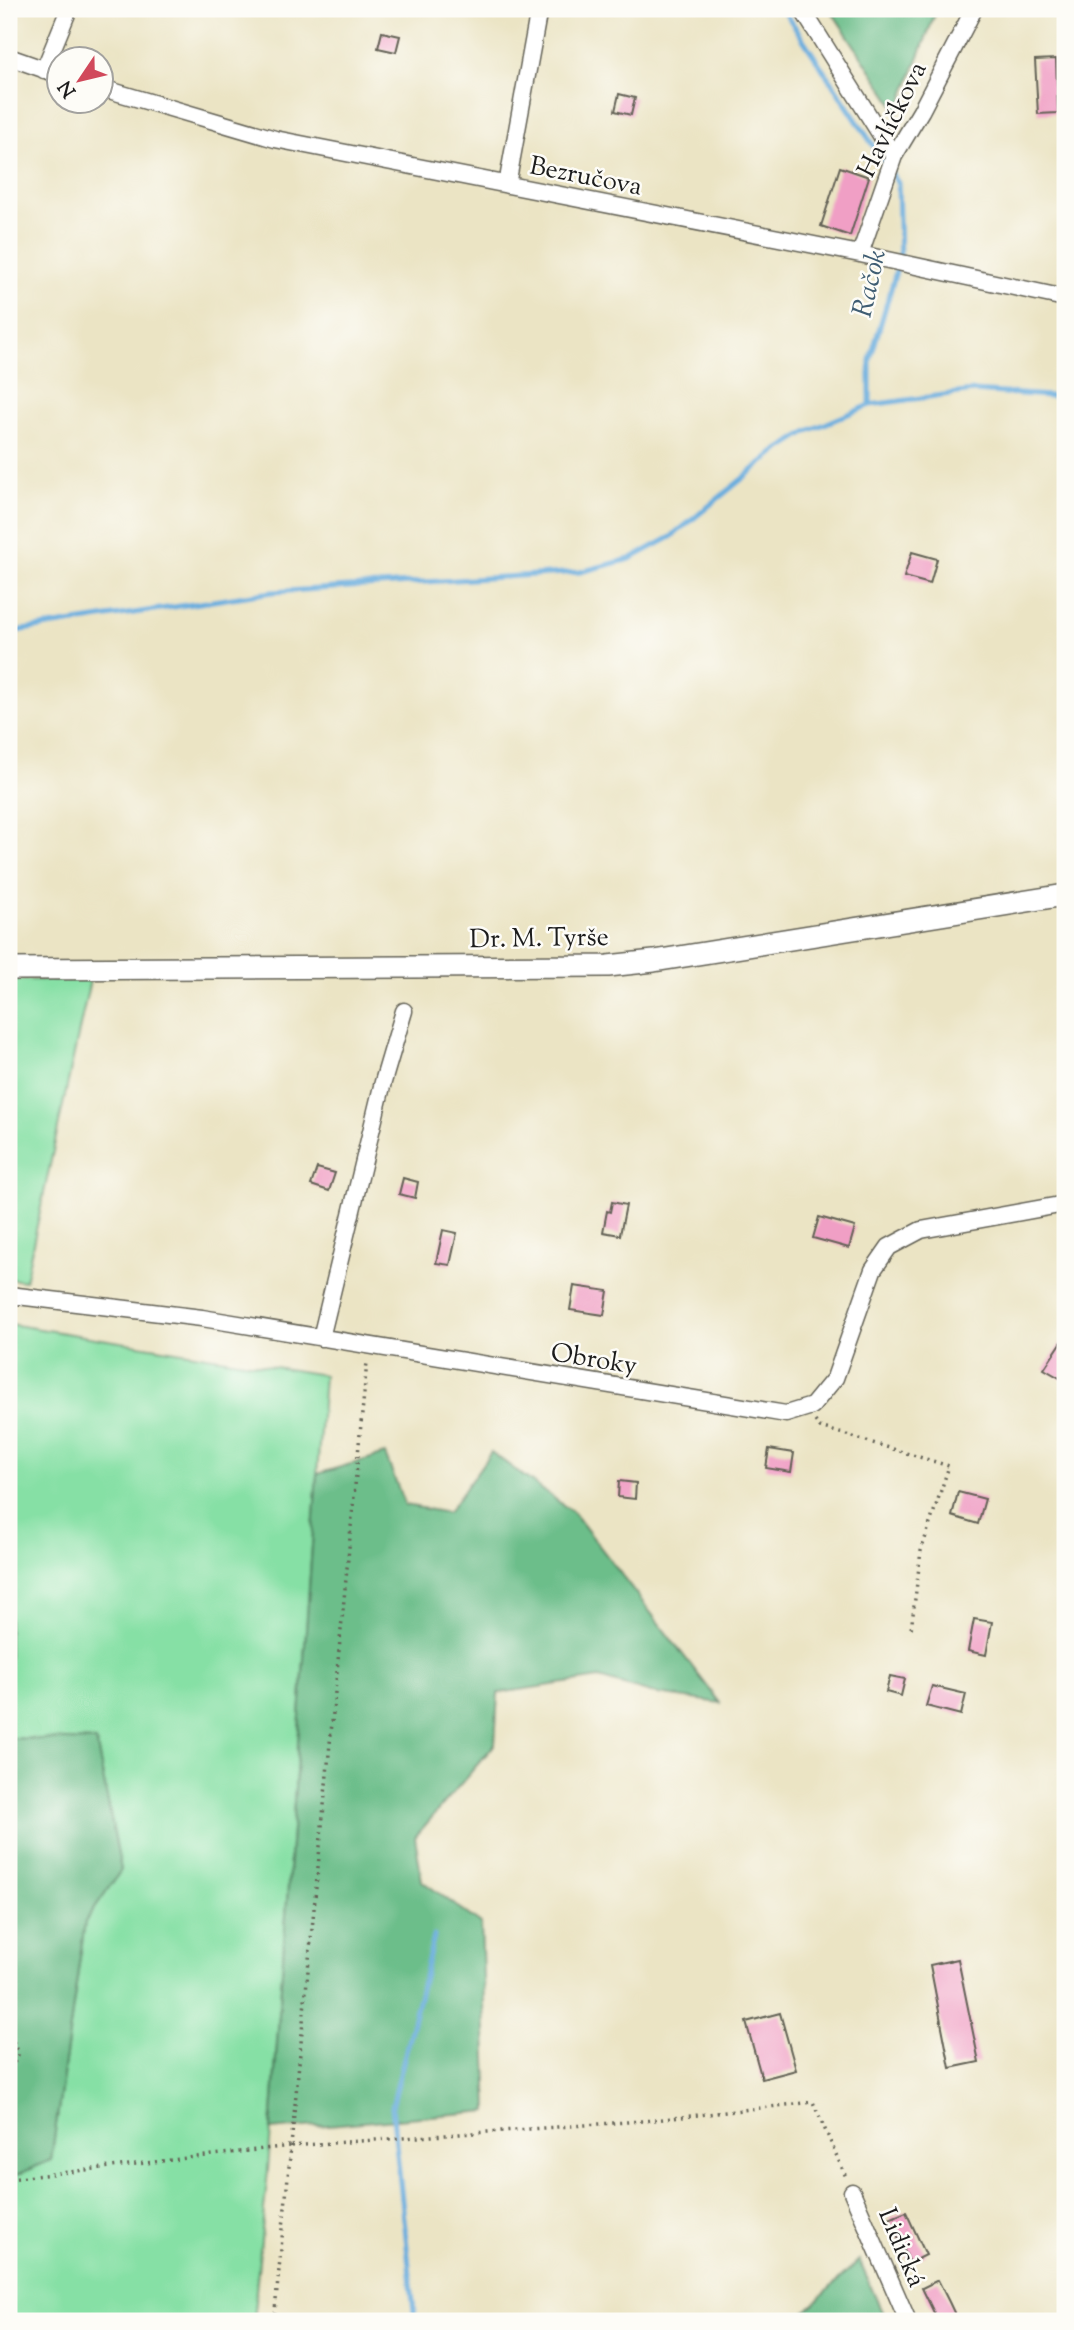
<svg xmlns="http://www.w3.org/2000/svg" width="1074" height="2330" font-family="'Sorts Mill Goudy',serif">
	<rect width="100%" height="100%" fill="#fdfcf7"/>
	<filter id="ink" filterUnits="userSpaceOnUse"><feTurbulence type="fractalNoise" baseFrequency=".0143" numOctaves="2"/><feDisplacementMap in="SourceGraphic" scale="14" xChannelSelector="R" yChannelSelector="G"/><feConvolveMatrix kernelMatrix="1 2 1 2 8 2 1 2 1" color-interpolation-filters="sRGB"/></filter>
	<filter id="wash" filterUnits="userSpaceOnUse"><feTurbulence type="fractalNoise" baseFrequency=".00686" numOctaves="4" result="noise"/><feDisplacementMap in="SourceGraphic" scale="28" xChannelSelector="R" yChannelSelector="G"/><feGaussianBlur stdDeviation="1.57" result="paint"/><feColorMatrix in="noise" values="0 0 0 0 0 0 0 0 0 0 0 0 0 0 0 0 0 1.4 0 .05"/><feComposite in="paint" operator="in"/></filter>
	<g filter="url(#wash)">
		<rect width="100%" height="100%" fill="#ebe4c4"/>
		<path fill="#86e0a5" stroke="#517e60" stroke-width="2" d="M9,980H90L25,1281L9,1279Z
			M9,1324L324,1375L268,2170L253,2321H9V2178L51,2160L85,1922L121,1870L96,1741L9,1738Z"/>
		<path fill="#6cbe8a" stroke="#446d53" stroke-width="2" d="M830,9H937L898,111Z
			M491,1452L574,1513L720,1703L651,1693L599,1678L498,1693L495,1744L415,1837L422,1881L481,1924L488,2111L271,2130L317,1474L385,1454L405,1505L448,1513Z
			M9,1738L96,1741L121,1870L85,1922L51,2160L9,2178Z
			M859,2260L886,2321H796Z"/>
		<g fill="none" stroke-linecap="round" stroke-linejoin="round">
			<path stroke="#69adde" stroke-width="5" d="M783,9L898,183L900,258L870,360V405L973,391L1065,397
				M9,632L272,592L580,572L630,559L671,537L775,452L808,431L870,405
				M415,2321L392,2107L434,1936"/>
		</g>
		<g id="blocks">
			<path fill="#f09fc5" d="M382,32L400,36L396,52L378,48Z
				M1056,59L1058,113L1038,114L1035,60Z
				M619,94L635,98L631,115L615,111Z
				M840,167L869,177L850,236L821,226Z
				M912,552L937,559L930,584L904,577Z
				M317,1168L335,1173L329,1191L311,1185Z
				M403,1178L418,1182L415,1198L399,1194Z
				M612,1202L626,1205L620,1235L603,1232L607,1211L610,1212Z
				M819,1217L855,1227L849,1248L813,1238Z
				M443,1230L457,1233L450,1265L436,1263Z
				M574,1286L608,1291L604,1315L570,1310Z
				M1065,1337V1381L1044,1369Z
				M769,1449L794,1453L791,1472L766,1468Z
				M619,1481L636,1483L635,1499L618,1497Z
				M958,1492L985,1499L978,1524L952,1516Z
				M974,1619L992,1622L986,1655L968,1651Z
				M890,1676L905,1679L901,1696L886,1692Z
				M932,1686L966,1694L961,1715L926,1706Z
				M958,1959L979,2062L950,2068L930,1965Z
				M780,2013L796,2070L762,2079L746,2022Z
				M906,2212L926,2255L910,2263L889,2219Z
				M938,2280L949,2302L958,2321H938L922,2288Z"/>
		</g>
	</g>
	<g filter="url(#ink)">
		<use href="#blocks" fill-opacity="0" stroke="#646257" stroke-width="2"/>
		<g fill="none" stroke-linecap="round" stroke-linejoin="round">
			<g stroke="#646257" stroke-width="19">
				<path id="minor" d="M802,9L894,156
					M9,57L60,75
					M44,70L69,9
					M102,88L275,139L860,254L1065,298
					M507,185L539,9
					M860,254L894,156L921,111L974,9
					M9,1295L202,1318L786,1414L812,1406L835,1378L873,1270L889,1247L921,1230L1065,1204
					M321,1338L383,1082L404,1011
					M852,2192L908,2321"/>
			</g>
			<g stroke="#646257" stroke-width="24">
				<path id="tertiary" d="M9,969L608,966L654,961L1065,895"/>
			</g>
			<path stroke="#646257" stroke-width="3.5" stroke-dasharray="2 5" stroke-linecap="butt" d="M815,1421L820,1427L949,1466L921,1551L911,1630
				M9,2028L18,2055L9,2073
				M291,2146L655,2120L813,2102L846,2177
				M9,2179L290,2146
				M274,2321L367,1362"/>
			<use href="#minor" stroke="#fff" stroke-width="16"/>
			<use href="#tertiary" stroke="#fff" stroke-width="21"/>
		</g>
	</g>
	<g text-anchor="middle" stroke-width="5" stroke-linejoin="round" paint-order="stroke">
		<g font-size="26" fill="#1c1c1c" stroke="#fdfcf7">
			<text transform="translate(891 119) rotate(-64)" y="9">Havlíčkova</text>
			<text transform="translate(586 175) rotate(11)" y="9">Bezručova</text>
			<text transform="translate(539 937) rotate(-1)" y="9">Dr. M. Tyrše</text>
			<text transform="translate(594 1358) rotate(9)" y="9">Obroky</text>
			<text transform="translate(903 2247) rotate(67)" y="9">Lidická</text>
		</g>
		<g font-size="28" font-style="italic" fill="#3f5d73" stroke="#fdfcf7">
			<text transform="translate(868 283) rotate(-77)" y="10">Račok</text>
		</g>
	</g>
	<rect width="1074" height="2330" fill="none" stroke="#fdfcf7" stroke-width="35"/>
	<g transform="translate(80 80) rotate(235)"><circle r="33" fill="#fdfcf7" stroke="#a3a29f" stroke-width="2"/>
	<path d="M0-5L12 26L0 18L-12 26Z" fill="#d1495b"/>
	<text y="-10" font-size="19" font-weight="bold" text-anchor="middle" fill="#1c1c1c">N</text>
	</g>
</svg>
